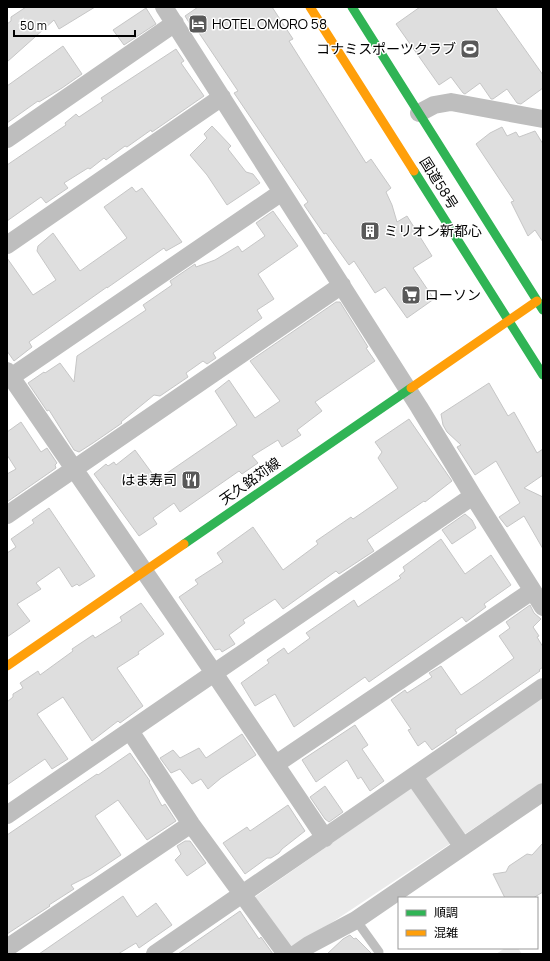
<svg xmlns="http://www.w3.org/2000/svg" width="550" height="961" font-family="Manrope,'Noto Sans JP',sans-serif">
	<rect width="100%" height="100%" fill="#fff"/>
	<path fill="#ebebeb" d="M543,695V782L289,951L255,897Z
		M505,948H518L522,954H496Z"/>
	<path fill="#dedede" stroke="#c6c6c6" d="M26,7H95L59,29L54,20L7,62V24L11,21V17Z
		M198,7H272L293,39L289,41L366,163L371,159L391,188L386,192L392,205L397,222L407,216L432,256L413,268L434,299L407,318L385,287L375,293L354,261L349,265L326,233L324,234L304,205L308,202L234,93L238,91L197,30L195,32L185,16Z
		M420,7H495L543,75V88L521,104L517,103L507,89L493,99H491L480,83L465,94L463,93L451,77L439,85L396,24Z
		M146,8L156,24L124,45L113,30Z
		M63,46L82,74L62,88L39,102L38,101L7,123V86Z
		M176,49L184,61L181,63L204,96L152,132L151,130L127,147L125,146L106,160L104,158L90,169L88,168L64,183L68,188L46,203L41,197L7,221V165L66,125L65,123L76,114L79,117L103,101L101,98Z
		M212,126L231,146L228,149L246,172L253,174L260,183L227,205L207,175L190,155L207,138L204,134Z
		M502,127L507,136L516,132L519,137L535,131L543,144V242L535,230L528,236L511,202L514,201L476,144L490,133Z
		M132,187L136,192L142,188L182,242L166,251L164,248L107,288V287L29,342L32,347L14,361L7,351V258L33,295L56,280L37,251L38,246L53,233L80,271L127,238L104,207Z
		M273,211L298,246L258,274L274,299L257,310L262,318L213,353L216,358L207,364L203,361L186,373L188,377L160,396L154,395L121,422L122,423L93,443L79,452L74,450L49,410L47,411L28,383L44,372L45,373L60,363L74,382L77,356L146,310L143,305L172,285L170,281L195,264L196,267L215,260L238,246L242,252L265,236L256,223Z
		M336,302H340L368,347L366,348L375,361L315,402L322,411L297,430L301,435L282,447L278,440L252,456L258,463L242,474L239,471L180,512L174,503L153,518L157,524L139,536L94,474L106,464L108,466L114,462L116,465L135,450L157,480L237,425L215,391L229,380L255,418L280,401L250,361Z
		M489,383L508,416L514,412L537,453L543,449V475L524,488L543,497V549L524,516L507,527L499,517L520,503L496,461L475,475L457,447L461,445L447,432L443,425L441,414Z
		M409,419L452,481L425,502L424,501L367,540L374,551L339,574L336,571L283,609L275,599L243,620L245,623L229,635L235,644L222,652L220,649L215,650L179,597L198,584L195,580L223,562L217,553L253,527L283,570L318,544L316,541L351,517L353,519L398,488L378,458L382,452L375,442Z
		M21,422L41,452L47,448L57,463L55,465L56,468L7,502V474L16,469L7,455V432Z
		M49,508L95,576L79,586L77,584L72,587L59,567L36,583L41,589L17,604L30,621L7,637V553L16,547L11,539L34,523L32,520Z
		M465,514L472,520L476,528L452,544L442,530Z
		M441,539L465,574L491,555L511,585L484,604L486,607L466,622L462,617L369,682L365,677L294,727L275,694L255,706L241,683L269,663L267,660L284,648L288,654L310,638L306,633L354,600L358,607L401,578L399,576L405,571L403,567Z
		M141,603L164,634L138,652L139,654L117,668L143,706L120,723L118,721L92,741L63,697L37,714L68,759L52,769L45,759L7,785V702L13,697V694L23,688L20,683L38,671L40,675L73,651L72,649L93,635L95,638L122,621L120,617Z
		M530,605L534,613L541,619L533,627L539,636L537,637L543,647V667L539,670L540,671L455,730L457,733L432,750L425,741L418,746L408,730L411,729L391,700L405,690L407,693L432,677L429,673L441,666L461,695L479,683L514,658L499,636L510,628L506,622Z
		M355,725L368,745L362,749L384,781L370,791L361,777L358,779L347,760L316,782L302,760Z
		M242,734L256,755L221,778L208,789L201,779L192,784L180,769L171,773L160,758L173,750L180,758L199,748L206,758Z
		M130,753L150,781L149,782L162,806L165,804L176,821L147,840L118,800L95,816L121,855L91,875L71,885L74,889L49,905L50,906L7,934V835L97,774L98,775Z
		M325,786L343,812L329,822L325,819L310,797Z
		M288,805L305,831L282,849L279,853L271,858H267L245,874L223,843L247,827L250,831Z
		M185,841H190L206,863L187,876L175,860L181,854L177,846Z
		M543,843V892L533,898H505L493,874L506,872L509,866L527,854L532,855Z
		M123,896L137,917L156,903L172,925L139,948L136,943L118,954H39Z
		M240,911L259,939L261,937L273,954H178Z
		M350,935L354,939L356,938L372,954H327L343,939Z"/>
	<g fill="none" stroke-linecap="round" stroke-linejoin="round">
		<path stroke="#bebebe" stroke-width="9" d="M356,920L379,952"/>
		<path stroke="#bebebe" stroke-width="18" d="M164,7L419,407L473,496L543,607
			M419,113L434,105L451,102L543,119
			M7,139L175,23
			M7,245L222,97
			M7,371L214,673L325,838
			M11,377L282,192
			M7,515L342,285
			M130,731L191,824L286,954
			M276,764L532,591
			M414,777L463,847
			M7,815L214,673L473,496
			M7,948L191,824
			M155,954L543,687
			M296,954L309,945L356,920L543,792"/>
		<path stroke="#30b455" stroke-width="9" d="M352,7L543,310
			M414,171L543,375
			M184,544L411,388"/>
		<path stroke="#ff9f0a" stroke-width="9" d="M310,7L414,171
			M411,388L537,301
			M7,666L184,544"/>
	</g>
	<defs>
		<g id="hotel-square" transform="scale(1)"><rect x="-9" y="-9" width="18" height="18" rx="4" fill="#595959" stroke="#fff"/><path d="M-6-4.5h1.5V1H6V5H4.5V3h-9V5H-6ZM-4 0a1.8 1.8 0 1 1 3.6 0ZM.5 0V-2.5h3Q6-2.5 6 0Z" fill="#fff"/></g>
		<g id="stadium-square" transform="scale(1)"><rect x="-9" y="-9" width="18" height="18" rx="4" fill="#595959" stroke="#fff"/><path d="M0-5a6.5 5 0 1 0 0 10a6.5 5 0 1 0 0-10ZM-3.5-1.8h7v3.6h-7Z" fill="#fff"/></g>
		<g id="building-square" transform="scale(1)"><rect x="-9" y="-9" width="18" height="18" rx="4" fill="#595959" stroke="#fff"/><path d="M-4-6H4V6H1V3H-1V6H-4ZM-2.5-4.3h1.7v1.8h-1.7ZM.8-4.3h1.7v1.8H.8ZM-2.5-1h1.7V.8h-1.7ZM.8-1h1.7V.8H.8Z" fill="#fff"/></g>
		<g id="supermarket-square" transform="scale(1)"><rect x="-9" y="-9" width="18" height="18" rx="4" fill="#595959" stroke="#fff"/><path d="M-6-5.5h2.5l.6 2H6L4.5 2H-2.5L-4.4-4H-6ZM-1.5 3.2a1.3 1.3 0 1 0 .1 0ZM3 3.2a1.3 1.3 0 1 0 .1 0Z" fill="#fff"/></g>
		<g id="restaurant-square" transform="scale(1)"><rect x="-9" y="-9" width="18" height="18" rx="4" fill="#595959" stroke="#fff"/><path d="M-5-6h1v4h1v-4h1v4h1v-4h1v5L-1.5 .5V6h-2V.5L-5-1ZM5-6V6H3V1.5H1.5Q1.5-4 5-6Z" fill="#fff"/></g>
	</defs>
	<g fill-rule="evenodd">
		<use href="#hotel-square" x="198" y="24"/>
		<use href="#stadium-square" x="470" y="49"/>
		<use href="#building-square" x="370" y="231"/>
		<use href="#supermarket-square" x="411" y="295"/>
		<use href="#restaurant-square" x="191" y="480"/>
	</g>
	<g text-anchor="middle" stroke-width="3" stroke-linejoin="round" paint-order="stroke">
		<g font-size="14" fill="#000" stroke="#fff" text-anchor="start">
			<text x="212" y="29">HOTEL OMORO 58</text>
			<text x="456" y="54" text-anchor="end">コナミスポーツクラブ</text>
			<text x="384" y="236">ミリオン新都心</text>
			<text x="425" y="300">ローソン</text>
			<text x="177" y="485" text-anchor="end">はま寿司</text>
		</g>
		<g font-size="14" fill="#000" stroke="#fff">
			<text transform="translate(439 183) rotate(58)" y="5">国道58号</text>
			<text transform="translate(250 481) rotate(-35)" y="5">天久銘苅線</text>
		</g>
	</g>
	<rect width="550" height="961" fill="none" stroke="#000000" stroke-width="16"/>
	<rect x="398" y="897" width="140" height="52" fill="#ffffff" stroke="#999999"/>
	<rect x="406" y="910" width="20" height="6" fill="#30b455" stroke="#999999"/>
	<text x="434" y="917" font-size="12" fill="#000000">順調</text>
	<rect x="406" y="930" width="20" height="6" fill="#ff9f0a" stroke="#999999"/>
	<text x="434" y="937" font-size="12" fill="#000000">混雑</text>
	<path d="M14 30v6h121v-6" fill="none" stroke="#000000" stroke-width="2"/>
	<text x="20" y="30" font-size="12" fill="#000000" stroke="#ffffff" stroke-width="3" paint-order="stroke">50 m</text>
</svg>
